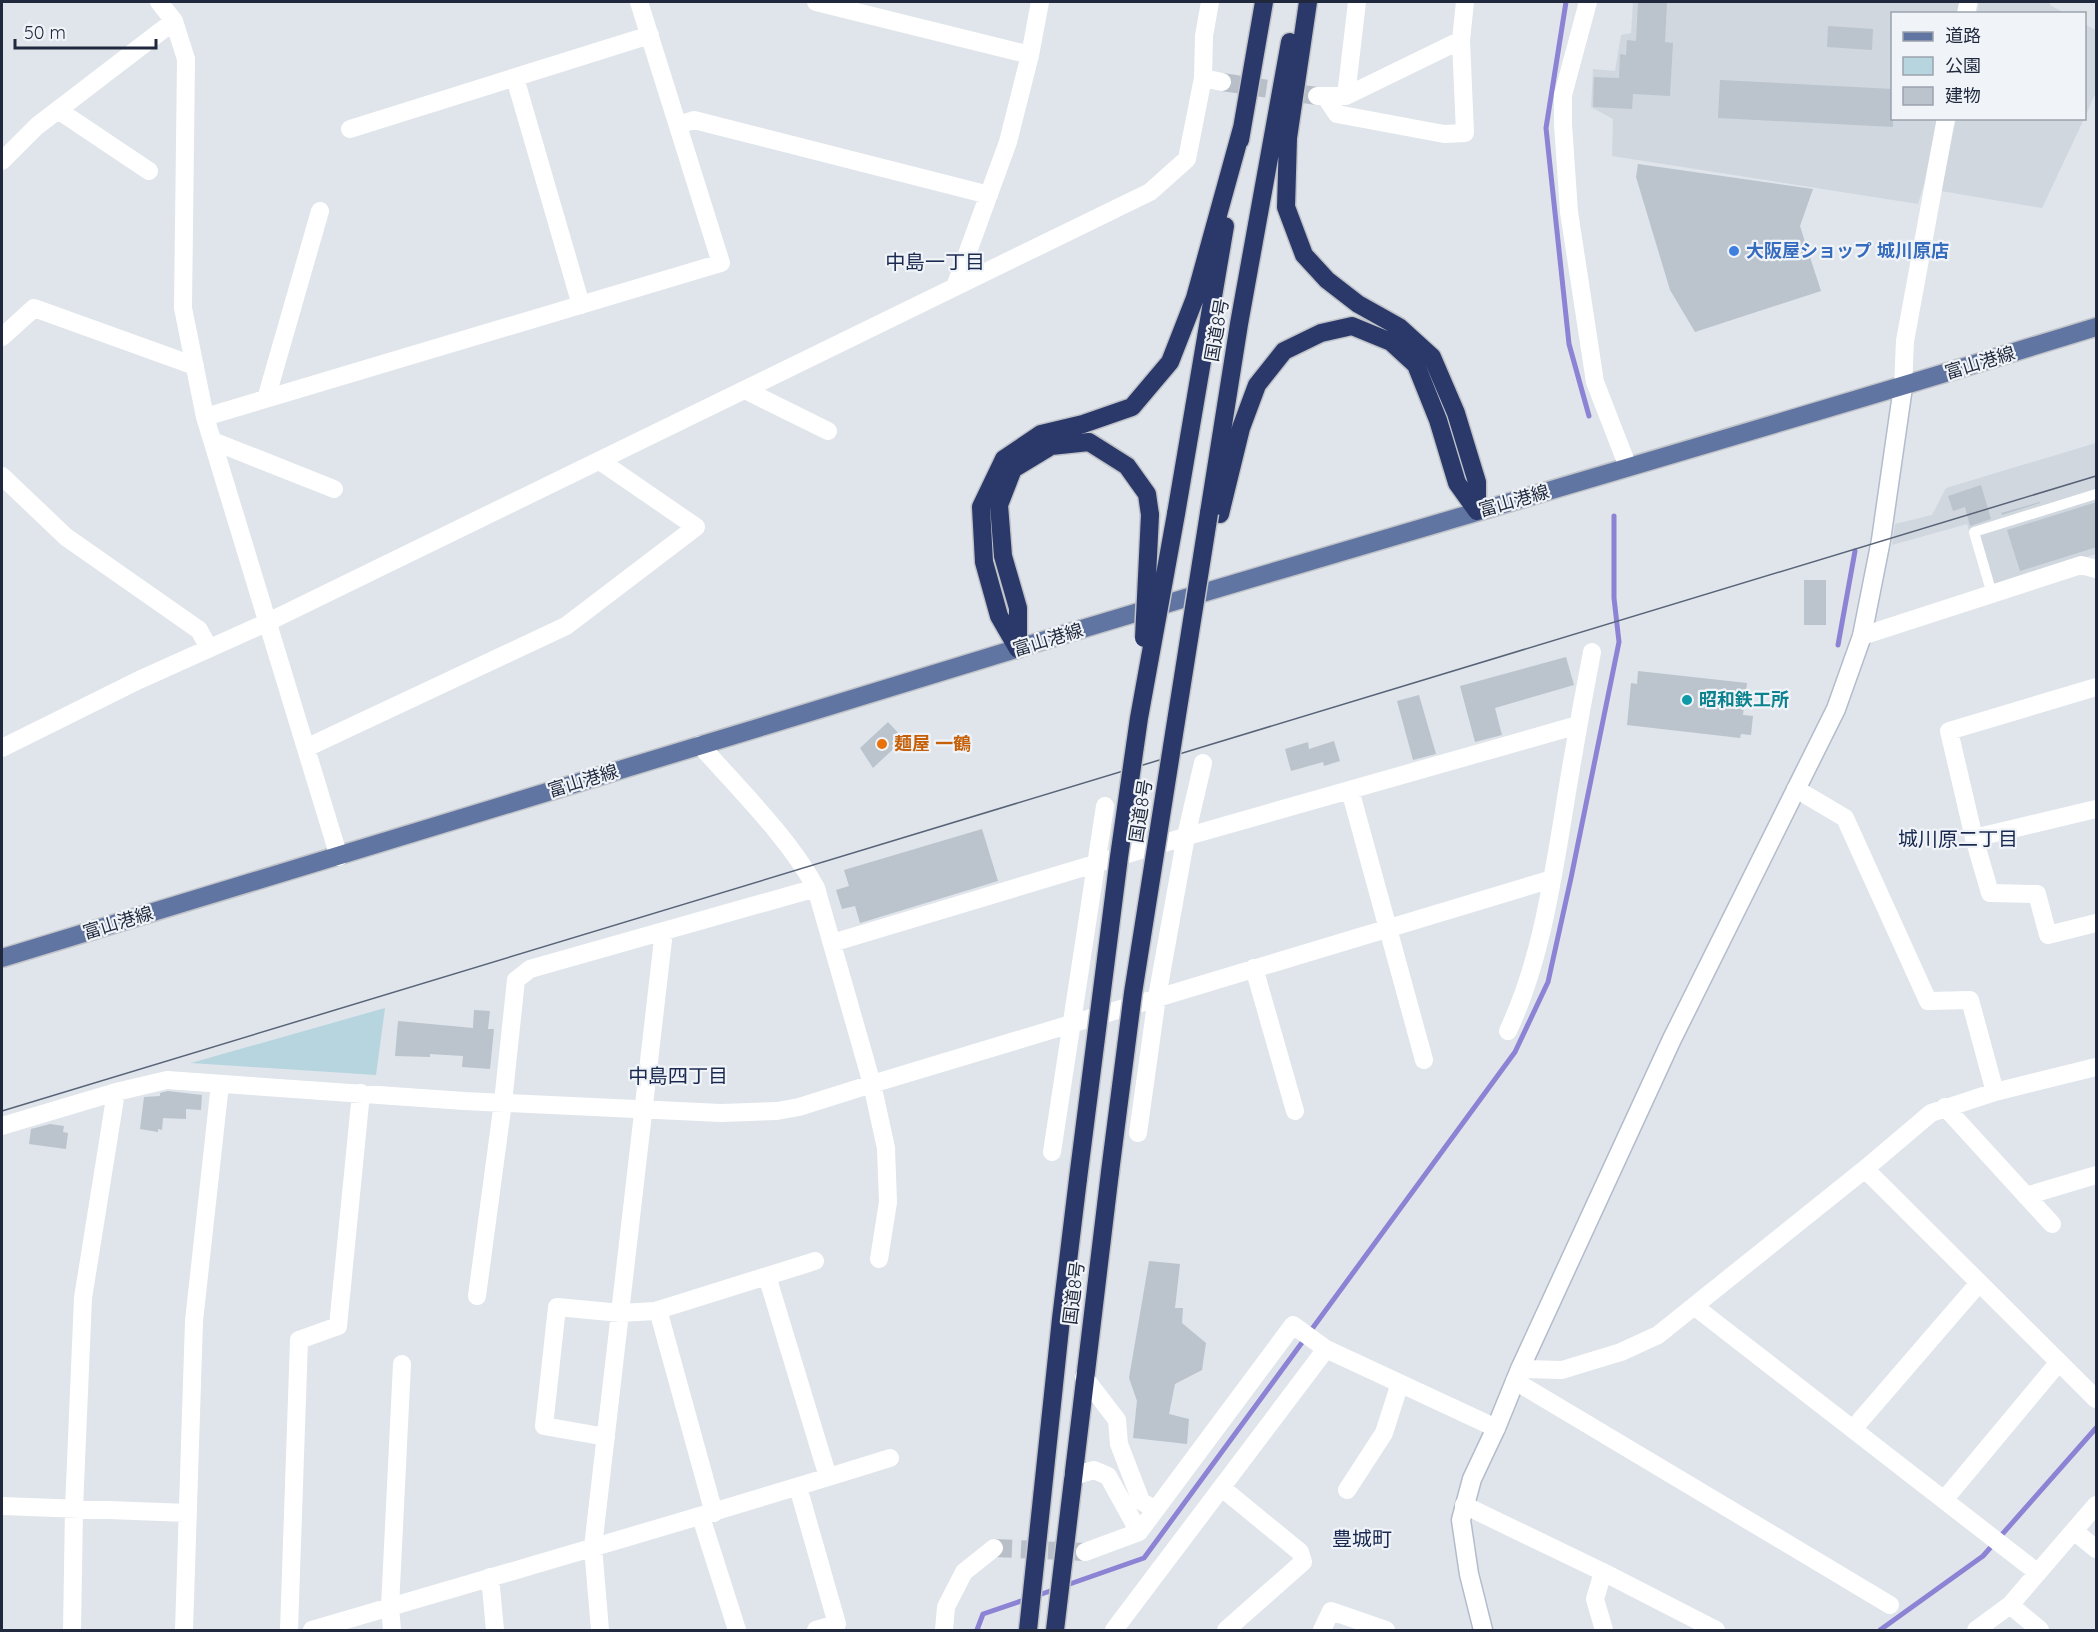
<svg xmlns="http://www.w3.org/2000/svg" width="2098" height="1632" font-family="Quicksand,'Noto Sans JP',sans-serif">
	<rect width="100%" height="100%" fill="#dfe5eb"/>
	<path fill="#d0d7df" d="M1633,2H1959L1957,13L1892,14V118L1937,119L1924,184L1918,204L1612,156L1613,119L1591,107L1593,69L1615,71L1621,35L1631,33Z
		M1977,2H2050V5L2065,13H1977L1979,2Z
		M2084,24L2096,30V92L2085,117Z
		M1956,119H2084L2042,208L1941,191Z
		M2096,443V554L1987,588L1967,524L1892,545L1895,524L1932,515L1946,488Z"/>
	<path fill="#b6d5de" d="M385,1008L376,1075L191,1063Z"/>
	<g fill="none" stroke-linecap="round" stroke-linejoin="round">
		<path stroke="#8d83d4" stroke-width="5" d="M1566,2L1546,128L1569,344L1589,416
			M1838,645L1855,551
			M1064,1586L1144,1558L1515,1052L1548,982L1571,878L1619,642L1614,598V516
			M1036,1596L1056,1589
			M977,1630L983,1614L1027,1599
			M1880,1630L1983,1556L2096,1428"/>
	</g>
	<path fill="#bbc3cc" d="M1638,2H1667L1665,42L1673,43L1670,96L1633,94L1632,109L1593,107L1594,77L1619,78L1620,54L1626,55L1627,40L1636,41Z
		M1828,26L1873,29L1872,50L1827,47Z
		M1720,80L1893,89V127L1718,118Z
		M1638,164L1813,189L1800,226L1821,291L1695,332L1670,290L1636,177Z
		M1981,485L1991,519L1970,526L1965,507L1953,511L1948,496Z
		M2040,502V503L2002,515L2001,513Z
		M2097,502V547L2020,571L2007,530Z
		M1804,580H1826V625H1804Z
		M1566,657L1574,685L1495,708L1502,735L1475,742L1460,686Z
		M1638,671L1747,683L1743,715L1753,716L1751,735L1741,734L1740,738L1627,725L1631,683L1637,684Z
		M1419,695L1436,754L1413,760L1397,701Z
		M888,722L904,739L873,768L860,748Z
		M1334,741L1340,761L1324,766L1323,762L1291,771L1285,749L1308,742L1309,749Z
		M982,829L998,881L860,923L855,906L842,909L836,890L849,886L844,870Z
		M474,1010L490,1011L488,1029H494L490,1069L462,1067L463,1056L430,1054V1057L395,1056L398,1021L473,1028Z
		M168,1091L202,1095L201,1110L186,1109V1119L163,1118L162,1130L158,1129V1132L140,1129L144,1097L160,1096V1093Z
		M50,1124L64,1126L63,1132L68,1133L66,1149L29,1144L31,1129Z
		M1149,1261L1180,1264L1175,1308H1183L1182,1323L1206,1343L1202,1370L1175,1384L1169,1414L1189,1419L1187,1444L1133,1438L1137,1401L1129,1378Z"/>
	<g fill="none" stroke-linecap="round" stroke-linejoin="round">
		<path stroke="#b9bfc8" stroke-width="18" stroke-dasharray="18 9" stroke-linecap="butt" d="M1222,82L1317,96
			M994,1548L1085,1552"/>
		<g stroke="#b2bccc" stroke-width="21">
			<path id="secondary" d="M1483,1630L1469,1574L1461,1520L1472,1479L1496,1428L1520,1369L1672,1039L1836,709L1862,636L1881,540L1903,387"/>
		</g>
		<g stroke="#c0c3c8" stroke-width="21">
			<path id="primary" d="M2,958C342,856 682,751 1022,647C1379,539 1739,437 2096,327"/>
		</g>
		<g stroke="#c0c3c8" stroke-width="21">
			<path id="highway" d="M1308,2L1288,138L1286,207L1304,255L1327,280L1358,304L1399,327L1432,357L1456,413L1477,482V511
				M1240,140L1264,2
				M1209,513L1239,324L1290,42
				M1176,514L1225,226
				M1220,514L1241,428L1257,385L1284,351L1321,333L1352,326L1391,342L1416,365L1438,420L1457,483L1477,511
				M1018,645V608L1003,556L999,505L1013,469L1051,446L1089,442L1127,466L1147,494L1150,515
				M1018,649L999,616L984,562L981,507L1004,459L1041,434L1083,424L1132,407L1170,362L1195,298L1242,128
				M1028,1630L1061,1319L1078,1179
				M1055,1630L1110,1172"/>
		</g>
		<path stroke="#fff" stroke-width="10" d="M1992,594L1974,532L2096,494"/>
		<path stroke="#fff" stroke-width="18" d="M159,2L174,21L186,59L183,308L205,417L339,857
			M816,2L1030,55
			M1588,2L1563,95V124L1569,212L1595,382L1628,467
			M1966,14L1968,4
			M515,78L581,305
			M1203,78L1222,82
			M1317,96H1346L1461,40L1465,2
			M1325,96L1337,114L1444,134L1465,133L1461,40
			M1346,96L1357,2
			M58,110L149,171
			M678,125L694,120L989,195
			M350,129L650,35
			M2,161L37,126L174,21
			M955,287L1008,142L1030,55L1040,2
			M2,337L34,308L195,366
			M1903,387L1905,341L1946,118
			M745,390L828,431
			M266,399L320,211
			M205,417L721,263L639,2
			M213,441L334,489
			M2,476L66,537L199,630L209,648
			M1862,636L2081,565L2096,569
			M2096,687L1949,731L1974,838L1990,893L2037,894L2048,935L2096,923
			M700,745C738,788 789,838 816,888L872,1084L886,1148L888,1202L879,1259
			M2,748L139,680L268,622L1150,192L1187,159L1203,78L1204,36L1210,2
			M306,748L566,626L696,527L600,461
			M1796,789L1845,818L1928,1001L1970,1000L1995,1092
			M1350,790L1424,1060
			M1974,838L2096,809
			M832,943L1181,838L1578,725
			M1254,968L1295,1111
			M1508,1031C1539,965 1550,894 1562,823C1571,766 1581,709 1592,652
			M1945,1107L2052,1224
			M2,1126L116,1092L167,1080L464,1101L721,1113L777,1111L799,1107L872,1084L1552,879
			M1138,1133L1157,997L1186,836L1203,763
			M1052,1152L1105,806
			M1865,1169L2096,1399
			M2026,1196L2096,1175
			M767,1276L828,1477
			M477,1296L503,1102L516,980L530,969L816,888
			M1694,1306L2038,1573
			M658,1310L714,1513
			M1520,1369L1562,1370L1621,1352L1658,1335L1865,1169L1931,1113L1995,1092L2096,1067
			M1084,1377L1117,1420L1119,1444L1141,1501L1155,1510
			M1515,1381L1890,1605
			M1853,1429L1979,1283
			M606,1437L544,1426L557,1307L621,1313L655,1311L815,1261
			M1073,1476L1094,1470L1108,1476L1139,1532
			M798,1487L837,1624L816,1630
			M1222,1488L1300,1552L1303,1562L1226,1630
			M1347,1490L1384,1433L1400,1383
			M1944,1500L2059,1362
			M1464,1505L1603,1572L1716,1630
			M2,1506L188,1513
			M701,1517L737,1630
			M2074,1531L2096,1549
			M1085,1552L1139,1532L1293,1325L1326,1349L1496,1428
			M1603,1572L1595,1599L1604,1630
			M490,1577L495,1630
			M2010,1605L2040,1630
			M72,1630L74,1508L83,1298L116,1092
			M184,1630L194,1321L220,1084
			M289,1630L299,1340L338,1326L361,1093
			M312,1630C505,1573 698,1518 890,1458
			M392,1630L390,1607L402,1364
			M600,1630L593,1547L664,931
			M944,1630L946,1607L964,1572L994,1548
			M1114,1630L1326,1349
			M1322,1630L1331,1611L1386,1630
			M1976,1630L2010,1605L2096,1505"/>
		<use href="#secondary" stroke="#fff" stroke-width="18"/>
		<use href="#primary" stroke="#6175a3" stroke-width="18"/>
		<use href="#highway" stroke="#2a396a" stroke-width="18"/>
		<path stroke="#596378" stroke-width="1.5" d="M2,1111L2096,476"/>
		<g stroke="#c0c3c8" stroke-width="21" stroke-linecap="butt">
			<path id="highway-bridge" d="M1144,638L1150,515
				M1110,1172L1133,993L1209,513
				M1078,1179L1119,857L1139,718L1176,514"/>
		</g>
		<use href="#highway-bridge" stroke="#2a396a" stroke-width="18"/>
	</g>
	<circle fill="#3f7fe0" stroke="#f0f4f8" stroke-width="2" cx="1734" cy="251" r="6"/>
	<circle fill="#0f9aa8" stroke="#f0f4f8" stroke-width="2" cx="1687" cy="700" r="6"/>
	<circle fill="#e8710a" stroke="#f0f4f8" stroke-width="2" cx="882" cy="744" r="6"/>
	<g text-anchor="middle" stroke-width="4.5" stroke-linejoin="round" paint-order="stroke">
		<g font-size="18" font-weight="bold" fill="#366cbe" stroke="#f0f4f8" text-anchor="start">
			<text x="1746" y="257">大阪屋ショップ 城川原店</text>
		</g>
		<g font-size="18" fill="#1f283c" stroke="#f0f4f8">
			<text transform="translate(1217 330) rotate(-80)" y="6">国道8号</text>
			<text transform="translate(1980 363) rotate(-17)" y="6">富山港線</text>
			<text transform="translate(1514 501) rotate(-16)" y="6">富山港線</text>
			<text transform="translate(1048 640) rotate(-17)" y="6">富山港線</text>
			<text transform="translate(583 781) rotate(-17)" y="6">富山港線</text>
			<text transform="translate(1141 811) rotate(-81)" y="6">国道8号</text>
			<text transform="translate(118 923) rotate(-17)" y="6">富山港線</text>
			<text transform="translate(1074 1293) rotate(-83)" y="6">国道8号</text>
		</g>
		<g font-size="18" font-weight="bold" fill="#0d838f" stroke="#f0f4f8" text-anchor="start">
			<text x="1699" y="706">昭和鉄工所</text>
		</g>
		<g font-size="18" font-weight="bold" fill="#c56008" stroke="#f0f4f8" text-anchor="start">
			<text x="894" y="750">麺屋 一鶴</text>
		</g>
		<g font-size="20" fill="#1a294f" stroke="#f0f4f8">
			<text x="935" y="269">中島一丁目</text>
			<text x="1958" y="846">城川原二丁目</text>
			<text x="678" y="1083">中島四丁目</text>
			<text x="1362" y="1546">豊城町</text>
		</g>
	</g>
	<rect width="2098" height="1632" fill="none" stroke="#1f283c" stroke-width="6"/>
	<rect x="1891" y="12" width="195" height="108" fill="#f0f4f8" stroke="#9ca2ad" stroke-width="1.5"/>
	<rect x="1903" y="32" width="30" height="9" fill="#6175a3" stroke="#9ca2ad" stroke-width="1.5"/>
	<text x="1945" y="42" font-size="18" fill="#1f283c">道路</text>
	<rect x="1903" y="57" width="30" height="18" fill="#b6d5de" stroke="#9ca2ad" stroke-width="1.5"/>
	<text x="1945" y="72" font-size="18" fill="#1f283c">公園</text>
	<rect x="1903" y="87" width="30" height="18" fill="#bbc3cc" stroke="#9ca2ad" stroke-width="1.5"/>
	<text x="1945" y="102" font-size="18" fill="#1f283c">建物</text>
	<path d="M15 39v9h141v-9" fill="none" stroke="#1f283c" stroke-width="3"/>
	<text x="24" y="39" font-size="18" fill="#1f283c" stroke="#f0f4f8" stroke-width="4.5" paint-order="stroke">50 m</text>
</svg>
